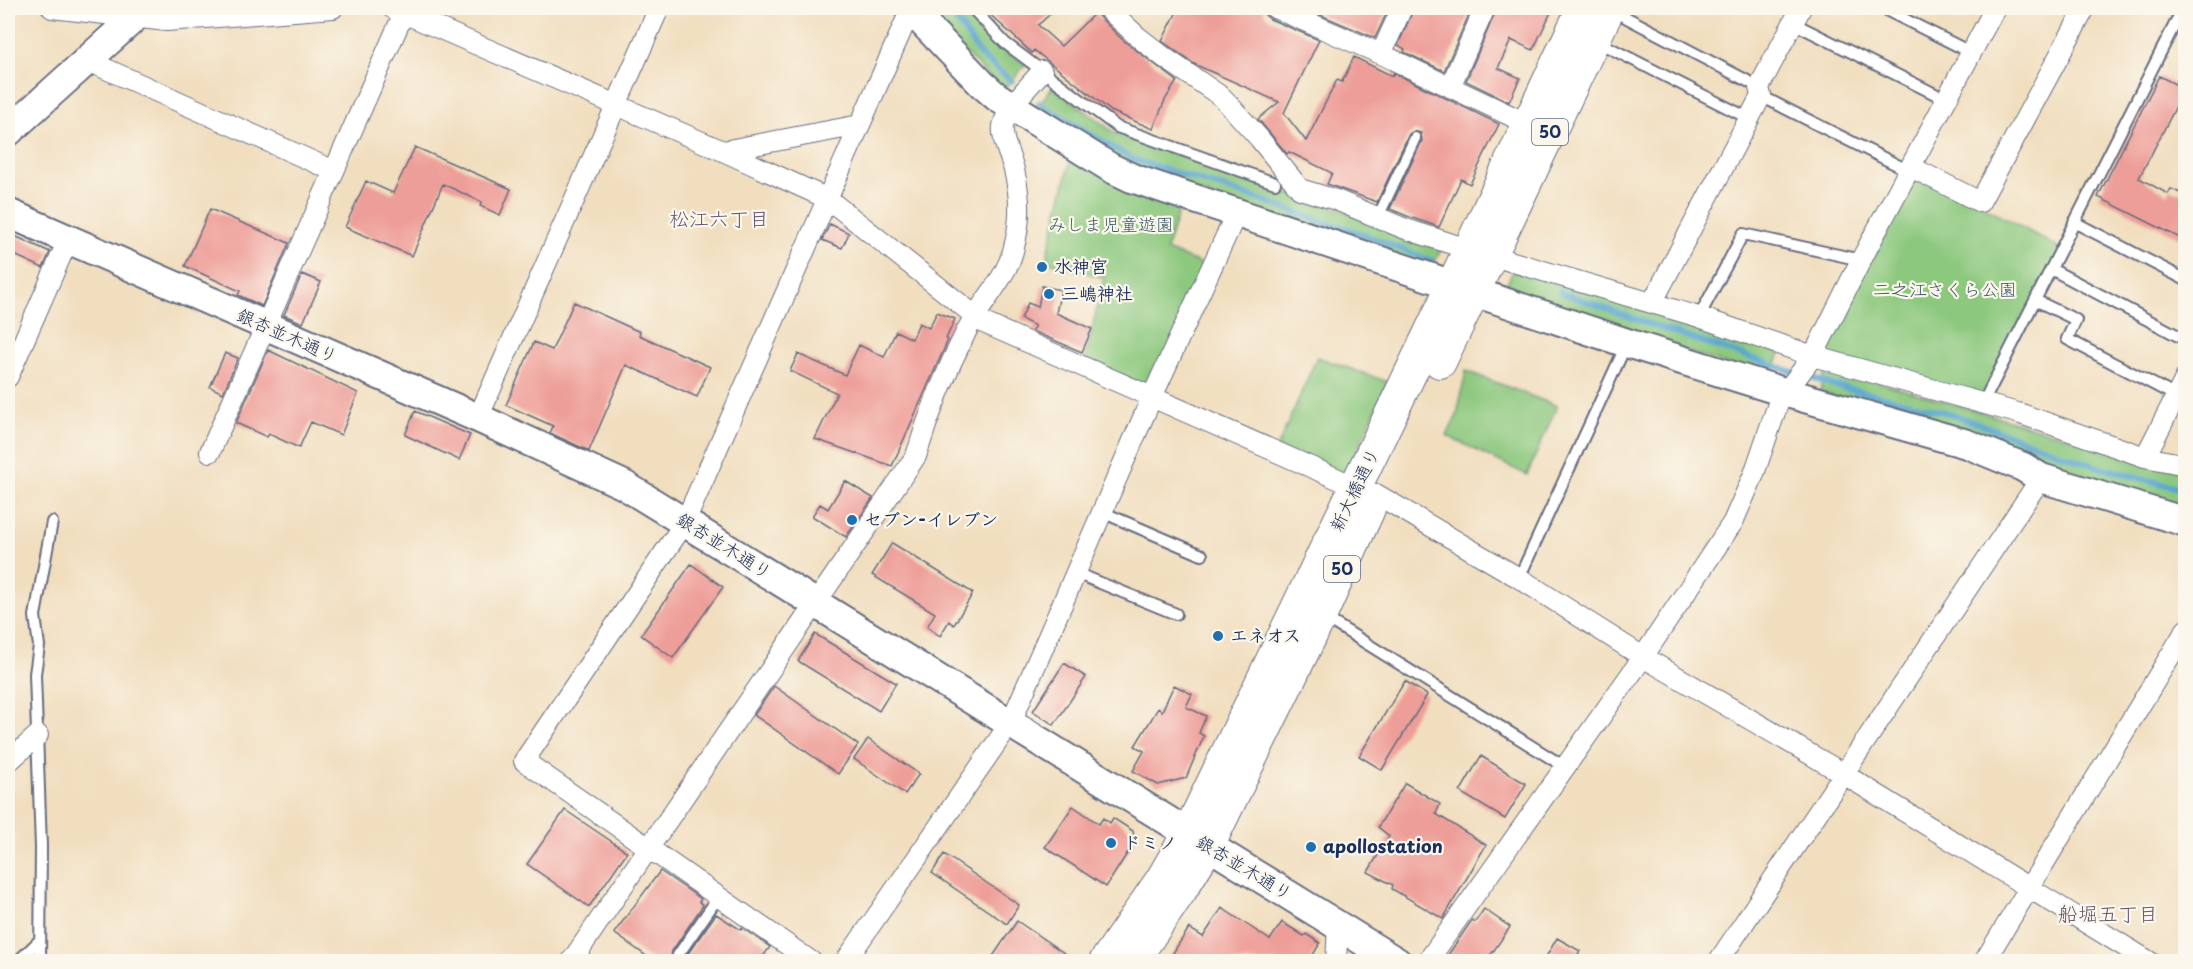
<svg xmlns="http://www.w3.org/2000/svg" width="2193" height="969" font-family="'Playpen Sans','Klee One',sans-serif">
	<rect width="100%" height="100%" fill="#fbf7ec"/>
	<filter id="ink" filterUnits="userSpaceOnUse"><feTurbulence type="fractalNoise" baseFrequency=".0167" numOctaves="2"/><feDisplacementMap in="SourceGraphic" scale="12" xChannelSelector="R" yChannelSelector="G"/><feConvolveMatrix kernelMatrix="1 2 1 2 8 2 1 2 1" color-interpolation-filters="sRGB"/></filter>
	<filter id="wash" filterUnits="userSpaceOnUse"><feTurbulence type="fractalNoise" baseFrequency=".008" numOctaves="4" result="noise"/><feDisplacementMap in="SourceGraphic" scale="24" xChannelSelector="R" yChannelSelector="G"/><feGaussianBlur stdDeviation="1.35" result="paint"/><feColorMatrix in="noise" values="0 0 0 0 0 0 0 0 0 0 0 0 0 0 0 0 0 1.4 0 .05"/><feComposite in="paint" operator="in"/></filter>
	<g filter="url(#wash)">
		<rect width="100%" height="100%" fill="#f1debf"/>
		<path fill="#8cc87e" stroke="#547c6e" stroke-width="1.5" d="M921,8H964L1002,48L1025,65L1003,91Z
			M1053,87L1115,133L1311,201L1333,207L1441,249L1431,270L1133,170L1034,110Z
			M1074,145L1184,195L1166,250L1210,267L1150,394L1084,363L1104,278L1046,261Z
			M1916,168L2061,249L1983,401L1817,351Z
			M1514,268L1780,353L1770,379L1504,291Z
			M1317,357L1388,382L1345,478L1277,448Z
			M1826,367L2185,471V513L1820,392Z
			M1466,371L1557,406L1527,475L1447,436L1457,415Z"/>
		<g fill="none" stroke-linecap="round" stroke-linejoin="round">
			<path stroke="#58a5d1" stroke-width="6" d="M943,8L961,26L981,56L1012,81
				M1039,103L1132,159L1261,200L1319,221L1349,229L1432,261
				M1560,292L1669,331L1836,386L1949,413L2095,466L2186,490"/>
		</g>
		<g id="blocks">
			<path fill="#ee9e98" d="M983,8H1057L1038,25L1061,46L1095,13L1124,41L1177,81L1165,100L1153,129L1111,111L1034,50L1032,53Z
				M1179,8H1263L1265,15L1270,19L1319,40L1284,113L1306,141L1337,80L1342,82L1354,57L1392,76L1394,73L1499,124L1470,184L1461,179L1439,227L1407,216L1390,209L1422,141L1421,133L1414,131L1409,134L1377,202L1327,184L1332,173L1289,152L1287,154L1258,119L1279,102L1194,64L1162,41Z
				M1304,8H1367L1375,11L1377,8H1389L1375,38Z
				M1414,8H1472L1444,71L1404,52L1405,49L1398,45Z
				M1497,8H1553L1533,50L1511,40L1498,68L1520,78L1509,102L1466,81Z
				M2159,76L2185,89L2139,178L2168,194L2171,189L2186,195V241L2098,197Z
				M415,147L511,189L500,215L480,206L482,202L443,184L412,256L345,227L366,181L393,193Z
				M210,209L289,243L262,306L238,295L240,291L185,266Z
				M830,224L849,233L842,248L822,240Z
				M8,233L50,252L43,268L8,252Z
				M302,274L321,282L303,323L284,315Z
				M1042,286L1061,290L1056,313L1092,329L1082,352L1032,331L1035,326L1021,319L1028,303L1038,307Z
				M574,302L640,332L639,335L710,367L697,397L626,365L589,451L550,433L553,426L506,405L534,342L552,350Z
				M937,312L955,319L946,339L948,340L892,466L815,439L837,393L790,371L798,354L845,375L859,345L884,357L896,331L912,339L919,323L929,328Z
				M268,350L358,393L341,435L311,422L299,448L269,434L267,437L236,423Z
				M225,353L238,358L223,393L210,387Z
				M415,411L470,435L459,460L405,435Z
				M845,481L873,498L846,537L812,516L820,504L828,509Z
				M892,543L973,593L954,625L949,621L940,636L927,627L935,613L872,575Z
				M691,564L723,587L673,658L641,635Z
				M815,634L896,683L879,711L798,661Z
				M1064,663L1086,677L1054,725L1033,711Z
				M1405,681L1427,695L1382,770L1359,756Z
				M1174,685L1192,694L1186,707L1206,716L1199,733L1204,736L1186,778L1158,785L1133,771L1144,751L1135,746L1158,708L1162,711Z
				M774,686L858,745L838,774L754,715Z
				M868,739L919,774L905,794L854,759Z
				M1481,756L1526,784L1505,819L1460,792Z
				M1405,783L1440,804L1436,814L1486,845L1443,919L1392,889L1393,885L1368,872L1389,836L1378,827Z
				M1073,806L1099,824L1103,818L1110,823L1113,818L1133,831L1135,841L1106,887L1045,847Z
				M565,810L627,852L589,907L527,864Z
				M944,854L1019,905L1007,924L932,873Z
				M660,871L701,899L699,902L703,905L672,951L671,958L674,962H655L614,933Z
				M1222,908L1270,940L1282,922L1304,936L1306,934L1320,943L1309,962H1167L1189,928L1203,937Z
				M1484,909L1510,927L1486,962H1443L1472,920L1475,922Z
				M716,914L741,930L742,928L770,947L759,962H682Z
				M1017,921L1077,962H989Z
				M1557,938L1580,951L1573,962H1543Z"/>
		</g>
	</g>
	<g filter="url(#ink)">
		<use href="#blocks" fill-opacity="0" stroke="#666c80" stroke-width="1.5"/>
		<g fill="none" stroke-linecap="round" stroke-linejoin="round">
			<g stroke="#666c80" stroke-width="14">
				<path id="lane" d="M972,8L1005,43L1117,127L1275,183
					M1882,8L1972,53
					M1610,9L1759,87
					M1793,23L1947,100
					M1596,41L1748,118
					M1761,96L1909,171
					M1378,217L1415,138
					M2074,222L2186,280
					M2051,269L2186,340
					M2035,300L2076,320L2067,339L2176,396
					M1699,317L1743,234L1861,260
					M1983,403L2183,8
					M1102,512L1202,555
					M1076,573L1176,614
					M1519,578L1627,343
					M1324,617L1565,767
					M678,955L719,896
					M17,962L40,940
					M40,962L41,847L35,674L39,646L35,616L52,522"/>
			</g>
			<g stroke="#666c80" stroke-width="22">
				<path id="street" d="M52,8L167,21L333,8
					M392,8L723,151L828,199L984,323L1356,487
					M1107,8L1138,37L1165,58L1222,97L1259,138L1300,189L1336,200L1403,228L1452,244L1699,317L1813,356L2021,414L2145,457L2186,465
					M1275,8L1381,54L1528,124
					M1381,54L1402,8
					M86,60L334,171
					M1450,87L1485,8
					M723,151L860,125
					M1911,167L1980,202L2085,8
					M1652,303L1761,96L1759,87L1801,8
					M8,377L68,240
					M478,418L659,8
					M210,452L406,8
					M2145,457L2186,377
					M1376,494L1519,578L1643,657L1832,767L2150,962
					M8,762L38,735
					M571,962L916,456C929,413 947,369 967,330C981,303 1005,280 1013,251C1021,222 1021,199 1014,170C1011,157 1001,140 1003,126C1007,106 1029,87 1042,71
					M812,962L524,761L685,522L911,9
					M845,962L1011,722L1152,397L1237,212
					M1336,962L1338,925
					M1427,962L1643,657L1733,522L1754,474L1779,401L1813,356L1861,260L1995,8
					M1718,962L2041,478
					M1984,962L2186,630"/>
			</g>
			<g stroke="#666c80" stroke-width="32">
				<path id="secondary" d="M909,8L982,84L997,97L1111,168L1132,178L1627,343L1784,392L1967,444L2023,467L2041,478L2186,522
					M8,132L145,8
					M8,213L478,418L624,485L1397,962"/>
			</g>
			<g stroke="#666c80" stroke-width="34">
				<path id="primary" d="M1440,362L1609,8
					M1105,962L1162,879L1188,834L1440,312L1583,8
					M1132,962L1181,890L1208,846L1321,615L1369,509"/>
			</g>
			<use href="#lane" stroke="#fff" stroke-width="10"/>
			<use href="#street" stroke="#fff" stroke-width="20"/>
			<use href="#secondary" stroke="#fff" stroke-width="28"/>
			<use href="#primary" stroke="#fff" stroke-width="32"/>
		</g>
	</g>
	<g fill="#1f6fb2" stroke="#fbf7ec" stroke-width="2">
		<circle cx="1042" cy="267" r="6"/>
		<circle cx="1049" cy="294" r="6"/>
		<circle cx="852" cy="520" r="6"/>
		<circle cx="1218" cy="636" r="6"/>
		<circle cx="1111" cy="843" r="6"/>
		<circle cx="1311" cy="847" r="6"/>
	</g>
	<g text-anchor="middle" stroke-width="4.5" stroke-linejoin="round" paint-order="stroke">
		<g fill="#fbf7ec" stroke="#5e6b89" stroke-width="1.5">
			<rect x="1532" y="119" width="36" height="26" rx="4.5"/>
			<rect x="1324" y="556" width="36" height="26" rx="4.5"/>
		</g>
		<g font-size="16" font-weight="bold" fill="#1b2f5e">
			<text x="1550" y="138">50</text>
			<text x="1342" y="575">50</text>
		</g>
		<g font-size="18" fill="#3d5d68" stroke="#fbf7ec">
			<text x="1111" y="231">みしま児童遊園</text>
			<text x="1945" y="296">二之江さくら公園</text>
		</g>
		<g font-size="18" font-weight="bold" fill="#1b2f5e" stroke="#fbf7ec" text-anchor="start">
			<text x="1054" y="273">水神宮</text>
			<text x="1061" y="300">三嶋神社</text>
			<text x="864" y="526">セブン-イレブン</text>
			<text x="1230" y="642">エネオス</text>
			<text x="1123" y="849">ドミノ</text>
			<text x="1323" y="853">apollostation</text>
		</g>
		<g font-size="18" fill="#1b2f5e" stroke="#fbf7ec">
			<text transform="translate(287 336) rotate(24)" y="6">銀杏並木通り</text>
			<text transform="translate(1355 490) rotate(-64)" y="6">新大橋通り</text>
			<text transform="translate(724 546) rotate(32)" y="6">銀杏並木通り</text>
			<text transform="translate(1244 868) rotate(31)" y="6">銀杏並木通り</text>
		</g>
		<g font-size="20" fill="#655672" stroke="#fbf7ec">
			<text x="719" y="226">松江六丁目</text>
			<text x="2108" y="921">船堀五丁目</text>
		</g>
	</g>
	<rect width="2193" height="969" fill="none" stroke="#fbf7ec" stroke-width="30"/>
</svg>
